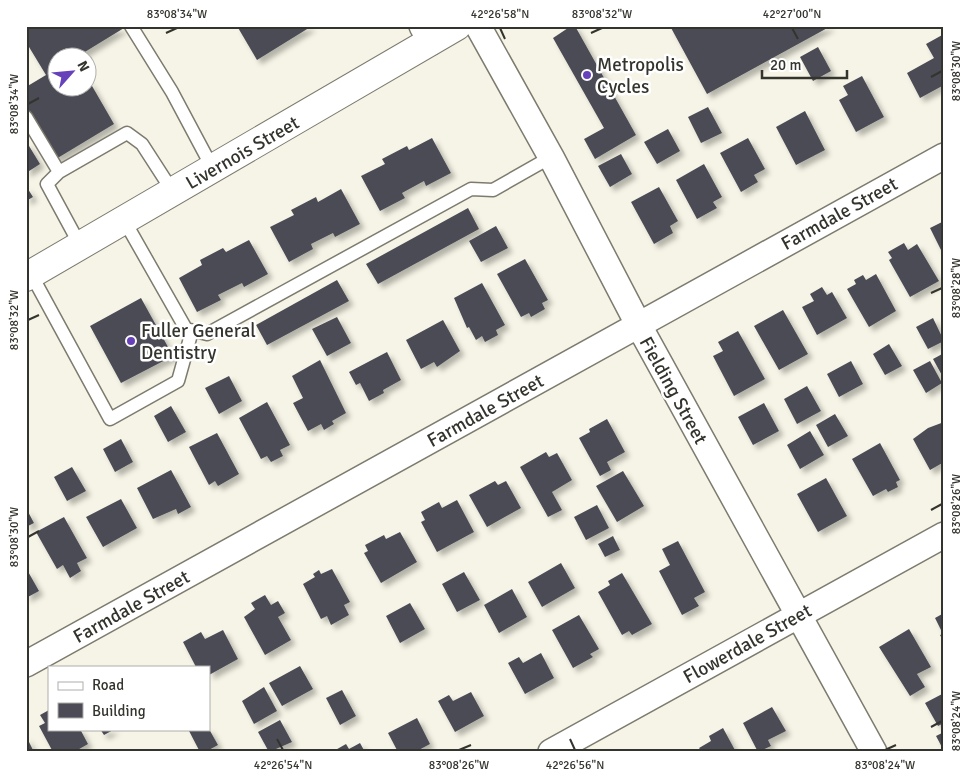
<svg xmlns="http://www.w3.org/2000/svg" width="970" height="778" font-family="Signika,sans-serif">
	<defs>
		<filter id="shadow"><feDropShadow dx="4.5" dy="4.5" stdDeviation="2.5" flood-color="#0004"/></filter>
	</defs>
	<rect width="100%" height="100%" fill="#f6f4e6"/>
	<path fill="#4c4b56" filter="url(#shadow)" d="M26,26L124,28L75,58H58V88H88V79L114,124L56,159L26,111V87L46,75L26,42Z
		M237,26H312L257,60Z
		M571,26H575L636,135L595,159L584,139L604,128L553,38Z
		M670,26H831L707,94Z
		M944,34V85L920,98L907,73L934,58L926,44Z
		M818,47L831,71L813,81L800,57Z
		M862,76L884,117L856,132L839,100L848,95L843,86Z
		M708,107L722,133L701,143L688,117Z
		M805,111L825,150L796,165L776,127Z
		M668,129L680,151L657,164L644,142Z
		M432,138L451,173L426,186L424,181L402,193L405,198L380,211L361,176L385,164L382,159L407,146L409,150Z
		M748,138L765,169L754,175L758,182L741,192L720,153Z
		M26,141L40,164L26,173Z
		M621,154L632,174L610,187L598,166Z
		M704,164L722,197L713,202L717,208L697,219L676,180Z
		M26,186L33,197L26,201Z
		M659,187L678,221L670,226L673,233L654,244L631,202Z
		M341,189L360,224L335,237L333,233L311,244L313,249L289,262L270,227L294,215L291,210L316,197L318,202Z
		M468,208L479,229L378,284L366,264Z
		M944,221V256L930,228Z
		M496,226L508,248L481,262L469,241Z
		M249,240L268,274L244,287L242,283L218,295L221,300L197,312L179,278L202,265L200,260L223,248L226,252Z
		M904,243L908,250L917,244L939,281L910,297L889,260L892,258L888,252Z
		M525,259L548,300L542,303L545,309L531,317L529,313L521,317L497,274Z
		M876,274L896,311L869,327L847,289L856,284L854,280L863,275L866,280Z
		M337,280L349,301L267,345L256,325Z
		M482,283L505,325L496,330L498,335L485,342L482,336L476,340L469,327L467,328L454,298Z
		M822,287L827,295L832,292L847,318L817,335L802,307L814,301L810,294Z
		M141,298L173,356L121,383L90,326Z
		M783,310L808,354L779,370L754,326Z
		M337,317L351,343L327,356L312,329Z
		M933,318L944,341L928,349L916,327Z
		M443,320L460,351L437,367L434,362L421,369L406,340Z
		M738,331L765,379L734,396L713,356L723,351L718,342Z
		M889,344L902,366L885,375L873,354Z
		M387,352L401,380L383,390L384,393L369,401L360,383L356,385L349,372Z
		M944,353V379L933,359Z
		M320,360L346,413L332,421L334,424L324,430L321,424L308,431L293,403L303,398L292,376Z
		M851,361L863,384L839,397L827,374Z
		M930,361L942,383L926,393L913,370Z
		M229,376L242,401L219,414L205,388Z
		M807,386L821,411L797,424L784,399Z
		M267,402L290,445L280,450L283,456L271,462L267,456L261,459L239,418Z
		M764,403L779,431L753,445L738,417Z
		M171,406L186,432L168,442L154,416Z
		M835,414L848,436L828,447L816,425Z
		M607,419L625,452L607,462L611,470L600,476L579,438L590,432L589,429Z
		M944,422V462L930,470L913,439L928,428Z
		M810,431L824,455L800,469L787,445Z
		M217,433L239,474L218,486L215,481L209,485L189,447Z
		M121,439L133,462L115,472L103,449Z
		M880,443L900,480L896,482L898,487L888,492L886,489L873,496L852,459Z
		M546,452L549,457L557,453L572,480L552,492L562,510L548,517L520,467Z
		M72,467L86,491L67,501L54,477Z
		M171,470L191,507L178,514L176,509L153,519L137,488Z
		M623,471L644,506L617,522L596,486Z
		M826,478L847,516L818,532L797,494Z
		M495,481L498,485L506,481L521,508L487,527L469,495Z
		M121,499L137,528L103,547L86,517Z
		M457,500L474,532L437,552L421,522L425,520L421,512L439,502L442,508Z
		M597,505L609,528L586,540L574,517Z
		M26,508L34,523L26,527Z
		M64,517L87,558L77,563L81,571L70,578L63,565L57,569L36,532Z
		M400,532L417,562L381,583L364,553L368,551L365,545L384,535L386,539Z
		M613,536L620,550L605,557L598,544Z
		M678,541L705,592L694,598L699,606L682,615L659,571L670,565L662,549Z
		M561,563L575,588L542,607L528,582Z
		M26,568L39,591L26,598Z
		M332,569L350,602L344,605L349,615L331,625L327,616L321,619L303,584L315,577L313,574L319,570L321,574Z
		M464,572L480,600L457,612L442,584Z
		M622,573L652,624L632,635L629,631L622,635L598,592L610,585L608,581Z
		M512,589L527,617L499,633L484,605Z
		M265,595L271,605L278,601L285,613L278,617L291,640L265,655L244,617L255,609L251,603Z
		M410,603L425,629L400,643L386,616Z
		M944,613V642L940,635L943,634L935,618Z
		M579,615L599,649L590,654L593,657L573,668L552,630Z
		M909,629L931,667L917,674L925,687L910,696L879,647Z
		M223,630L238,659L209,675V667H196L183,642L201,632L205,639Z
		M541,653L554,678L525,694L508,663L519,657L523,663Z
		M300,666L313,689L282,706L269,683Z
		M264,687L277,711L254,724L242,701Z
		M342,690L356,716L340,725L326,698Z
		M471,692L484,716L455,732L438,701L449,695L453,701Z
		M944,693V723L938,726L925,703Z
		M772,707L786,731L768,740L771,746L758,752L743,723Z
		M49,710V729H80L88,744L74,752H53L39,726L45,723L40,715Z
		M417,718L430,744L415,752H398L388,733Z
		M280,720L292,742L269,752L258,732Z
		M723,728L736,752H702L699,748L711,741L709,736Z
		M100,729H115L104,735Z
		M188,729H209L218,745L205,752H200Z
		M944,732V751L936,736Z
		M26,736L34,752H26Z
		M360,743L365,752H332L346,744L349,749Z"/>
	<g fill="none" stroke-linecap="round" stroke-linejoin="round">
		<g stroke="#7d7b6e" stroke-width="15">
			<path id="lane" d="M131,26L172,92L213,169
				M26,117L59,172
				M124,220L186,329L207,334L471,189L493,190L551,157
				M80,245L47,184L59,172L127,133L142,144L173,192
				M31,274L110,419L178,381L192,331"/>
		</g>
		<g stroke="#7d7b6e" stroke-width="28">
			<path id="street" d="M422,26L431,42
				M478,26L551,157L638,324L874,752
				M26,664L944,156
				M551,752L944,535"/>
		</g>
		<g stroke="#7d7b6e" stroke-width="30">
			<path id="secondary" d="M26,277L457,26"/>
		</g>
		<use href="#lane" stroke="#fff" stroke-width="12"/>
		<use href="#street" stroke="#fff" stroke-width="25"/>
		<use href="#secondary" stroke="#fff" stroke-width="28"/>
	</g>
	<path fill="none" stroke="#34342e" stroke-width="2" d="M500,28L505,39M792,28L798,39M166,33L177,28M591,33L602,28M931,77L942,71M28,104L39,98M931,293L942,288M28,320L39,315M931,510L942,504M28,537L39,531M931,727L942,721M277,739L283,750M570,739L575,750M459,750L471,745M885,750L896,745"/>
	<g fill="#6641b9" stroke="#fff" stroke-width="2">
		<circle cx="587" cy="75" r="5"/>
		<circle cx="131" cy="341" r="5"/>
	</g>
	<g text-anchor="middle" stroke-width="5" stroke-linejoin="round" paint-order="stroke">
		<g font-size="19" fill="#34342e" stroke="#fff" text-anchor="start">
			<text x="597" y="71">Metropolis<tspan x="597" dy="22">Cycles</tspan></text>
			<text x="141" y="337">Fuller General<tspan x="141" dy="22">Dentistry</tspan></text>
		</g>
		<g font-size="19" fill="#34342e" stroke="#fff">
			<text transform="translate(242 152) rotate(-30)" y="7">Livernois Street</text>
			<text transform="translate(839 213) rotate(-29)" y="7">Farmdale Street</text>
			<text transform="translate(674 390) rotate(61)" y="7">Fielding Street</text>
			<text transform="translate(485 410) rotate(-29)" y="7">Farmdale Street</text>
			<text transform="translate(131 606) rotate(-29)" y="7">Farmdale Street</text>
			<text transform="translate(747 643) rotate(-29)" y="7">Flowerdale Street</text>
		</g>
	</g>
	<rect width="970" height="778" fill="none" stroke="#ffffff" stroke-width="55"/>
	<rect x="48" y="666" width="162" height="65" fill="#ffffff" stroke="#aeaeab"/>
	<rect x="58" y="682" width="25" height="8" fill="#ffffff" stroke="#aeaeab"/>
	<text x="92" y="690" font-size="15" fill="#34342e">Road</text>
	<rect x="58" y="703" width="25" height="15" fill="#4c4b56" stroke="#aeaeab"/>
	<text x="92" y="716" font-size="15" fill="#34342e">Building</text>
	<g transform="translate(72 72) rotate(63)"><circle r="24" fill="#ffffff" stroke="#aeaeab"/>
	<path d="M0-4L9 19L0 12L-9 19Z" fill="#6641b9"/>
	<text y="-8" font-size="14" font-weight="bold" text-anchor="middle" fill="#34342e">N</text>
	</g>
	<path d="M762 70v8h85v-8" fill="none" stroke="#34342e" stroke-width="2.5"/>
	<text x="770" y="70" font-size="15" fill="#34342e" stroke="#ffffff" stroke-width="4" paint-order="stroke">20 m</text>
	<rect x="28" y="28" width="914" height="722" fill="none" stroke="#34342e" stroke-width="2"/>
	<g font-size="12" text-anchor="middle" fill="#34342e">
		<text x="177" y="18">83°08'34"W</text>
		<text x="500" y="18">42°26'58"N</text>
		<text x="602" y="18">83°08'32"W</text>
		<text x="792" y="18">42°27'00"N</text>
		<text transform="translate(956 71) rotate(-90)" y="4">83°08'30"W</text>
		<text transform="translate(14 104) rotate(-90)" y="4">83°08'34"W</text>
		<text transform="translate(956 288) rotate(-90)" y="4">83°08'28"W</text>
		<text transform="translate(14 320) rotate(-90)" y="4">83°08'32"W</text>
		<text transform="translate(956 504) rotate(-90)" y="4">83°08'26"W</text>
		<text transform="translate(14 537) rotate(-90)" y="4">83°08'30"W</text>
		<text transform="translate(956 721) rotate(-90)" y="4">83°08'24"W</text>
		<text x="283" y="769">42°26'54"N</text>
		<text x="459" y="769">83°08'26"W</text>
		<text x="575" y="769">42°26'56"N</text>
		<text x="885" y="769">83°08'24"W</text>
	</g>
</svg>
